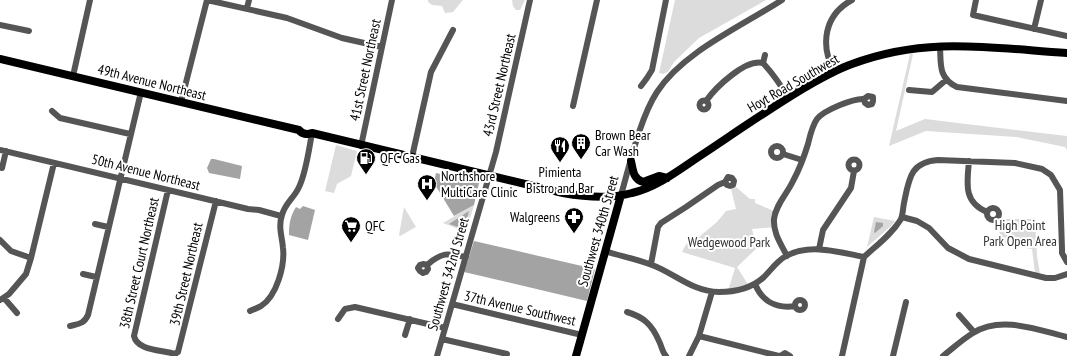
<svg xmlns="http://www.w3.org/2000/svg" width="1067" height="356" font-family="'PT Sans Narrow',sans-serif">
	<rect width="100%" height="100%" fill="#fff"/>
	<path fill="#dcdcdc" d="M428,0H463L453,12L445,13L442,6L432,5L428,2Z
		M512,0H525L520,10H516L513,6Z
		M675,0H766L699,38L674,62L668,72L663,74L659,73Z
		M910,54H913L896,131L925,119L1067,136V150L1065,147L1016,137L926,131L889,146Z
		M336,145L357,151L351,176L337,184L334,193L325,191Z
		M736,187L750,199H755V203L776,212L775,227L752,229L757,248L737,267L749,286L728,291L735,268L682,252L691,235L699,237L717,222L726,211L736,209L731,189Z
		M474,205L466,232L443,223Z
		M404,207L416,227L400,236L399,235Z
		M874,217L895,221L890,227L867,247Z
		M1001,219H1035L1037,256L1040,274L1035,273L1032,249L1006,245L995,224Z"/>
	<path fill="#a3a3a3" d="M211,159H214L242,166L240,179L209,173L207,168Z
		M436,173L479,183L474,205L454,216L434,183Z
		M303,206L315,210L308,240L289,235C289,224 290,217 296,207L300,209Z
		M469,211L464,229L449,224Z
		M876,222L883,223V226L875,233L874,232Z
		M474,241L595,269L587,301L464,272Z"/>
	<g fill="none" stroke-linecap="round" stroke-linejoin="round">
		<path stroke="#555" stroke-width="6" d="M207,0L287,18L342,38L382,47
			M976,0L973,15L1067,36
			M247,8L249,0
			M0,25L29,31
			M1034,29L1041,0
			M940,46C941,64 938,78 957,87L1067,101
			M763,63L765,55
			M834,71C820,45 824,15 852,0
			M73,76L90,0
			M641,86L647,78L652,70L666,0
			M909,90L932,92L946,80
			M699.5 105a4.5 4.5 0 1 1 9 0a4.5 4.5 0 1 1-9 0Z
			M706,101C716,87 745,59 763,63C773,74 781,85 788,98
			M181,102L207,0
			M573,106L597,0
			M52,111L60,118L130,134
			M361,146L392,0
			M771 152a6 6 0 1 1 12 0a6 6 0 1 1-12 0Z
			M0,150L248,209L259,210L281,216
			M783,154L802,160
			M412,157L431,72L453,30
			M848.5 165a5.5 5.5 0 1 1 11 0a5.5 5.5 0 1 1-11 0Z
			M969,161C967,183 963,202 987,212
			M2,168L6,151
			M168,190L134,336C137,350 159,350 171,353L175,354L178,352L216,201
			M621,195C630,164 640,118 657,92C683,52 742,26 782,0
			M987 214a6 6 0 1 1 12 0a6 6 0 1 1-12 0Z
			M902,217L917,221L929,228L948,248L969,259L1046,278H1055L1067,274
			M95,224L108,227
			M0,240L11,251L31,258
			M819,249L823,230L851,188L854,171
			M605,251C620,256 637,259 652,265C674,273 693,292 719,292C735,292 752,288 764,277C771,270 777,261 786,256C810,243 839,252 864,257
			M787,256C781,244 773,233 774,219C776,204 787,194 793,181C799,170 804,157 808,144C810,136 812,126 817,119C824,110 854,98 864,99L868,96L873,97V101L872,104L868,105L865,103L864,99
			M864,257C877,245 892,234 901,219C903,214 903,208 904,203C909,179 910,162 938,160L1015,163L1042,169L1051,175L1060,190L1062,249V253L1067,262
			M651,264L658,227L661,223L686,207L718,185L725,182L728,177L732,178L734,181L733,185L730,186L727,185L725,182
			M427,265L428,269L426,272L423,273L420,271L418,268L420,265L424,264L427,265C442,252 447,253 466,257
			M83,274L96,277
			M755,284C762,301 776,309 795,306
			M4,298L17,313
			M0,300L9,294L26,274L31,258L54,163
			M795 305a5 5 0 1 1 10 0a5 5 0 1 1-10 0Z
			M452,304L582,335
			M250,311C254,309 258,308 261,306C277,296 285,265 283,248C282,236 278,227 282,215C285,203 295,197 299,187C306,173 309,149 312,133
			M627,312C644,317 652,325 659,341C662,347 662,352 666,356
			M959,315L974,332
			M338,319L345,309L355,307L445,328
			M70,326C78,324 84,324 88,315L141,92
			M405,335L410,319
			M699,336L779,356
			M442,339L507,354
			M437,356L496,152L530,0
			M689,356L699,336L712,292
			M780,356L785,353L790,356
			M842,356L864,257
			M893,356L906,302
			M943,356C953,348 963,339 973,333C1001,315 1038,330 1067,337"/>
		<path stroke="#000" stroke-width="8" d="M0,59L299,130C302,134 307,135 312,133L563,193C585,197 610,199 632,193C658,187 680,169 703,154C736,132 769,109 804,88C820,79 835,70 852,64C926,36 991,48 1067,53
			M631,161C633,170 633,179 643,182L659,176L667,178
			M576,356L621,195"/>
	</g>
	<defs>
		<g id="building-pin" transform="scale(1)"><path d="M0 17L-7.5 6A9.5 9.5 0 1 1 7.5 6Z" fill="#000" stroke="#fff"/><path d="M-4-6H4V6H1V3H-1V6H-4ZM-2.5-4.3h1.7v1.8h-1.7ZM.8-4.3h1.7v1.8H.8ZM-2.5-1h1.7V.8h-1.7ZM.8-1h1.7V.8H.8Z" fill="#fff"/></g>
		<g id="restaurant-pin" transform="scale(1)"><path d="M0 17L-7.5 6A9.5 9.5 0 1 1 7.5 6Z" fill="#000" stroke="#fff"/><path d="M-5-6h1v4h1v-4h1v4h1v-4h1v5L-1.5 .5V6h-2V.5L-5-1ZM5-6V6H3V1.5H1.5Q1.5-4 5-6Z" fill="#fff"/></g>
		<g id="fuel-pin" transform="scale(1)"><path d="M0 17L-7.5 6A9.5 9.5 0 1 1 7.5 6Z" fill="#000" stroke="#fff"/><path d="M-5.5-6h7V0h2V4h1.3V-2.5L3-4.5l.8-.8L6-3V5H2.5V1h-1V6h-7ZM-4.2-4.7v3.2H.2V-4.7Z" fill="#fff"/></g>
		<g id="hospital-pin" transform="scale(1)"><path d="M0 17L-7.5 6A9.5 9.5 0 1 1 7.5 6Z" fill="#000" stroke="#fff"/><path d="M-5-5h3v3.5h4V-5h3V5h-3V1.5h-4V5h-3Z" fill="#fff"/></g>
		<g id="pharmacy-pin" transform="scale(1)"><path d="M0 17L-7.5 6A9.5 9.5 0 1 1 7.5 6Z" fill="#000" stroke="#fff"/><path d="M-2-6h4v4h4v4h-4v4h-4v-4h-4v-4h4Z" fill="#fff"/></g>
		<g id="supermarket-pin" transform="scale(1)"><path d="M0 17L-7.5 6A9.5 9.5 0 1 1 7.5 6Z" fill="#000" stroke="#fff"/><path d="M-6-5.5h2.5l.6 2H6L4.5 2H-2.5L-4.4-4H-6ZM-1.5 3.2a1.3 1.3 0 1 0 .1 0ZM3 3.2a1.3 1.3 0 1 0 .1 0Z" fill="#fff"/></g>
	</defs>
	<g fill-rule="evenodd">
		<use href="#building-pin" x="581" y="143"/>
		<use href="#restaurant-pin" x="560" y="146"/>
		<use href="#fuel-pin" x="366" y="158"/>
		<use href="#hospital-pin" x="427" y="184"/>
		<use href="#pharmacy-pin" x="574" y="217"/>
		<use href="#supermarket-pin" x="351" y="226"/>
	</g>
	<g text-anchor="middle" stroke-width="4" stroke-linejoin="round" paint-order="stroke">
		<g font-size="14" fill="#000" stroke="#fff">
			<text transform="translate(365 70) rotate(-78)" y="5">41st Street Northeast</text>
			<text transform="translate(152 82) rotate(14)" y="5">49th Avenue Northeast</text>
			<text transform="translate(793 83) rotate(-30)" y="5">Hoyt Road Southwest</text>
			<text transform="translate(499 85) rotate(-77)" y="5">43rd Street Northeast</text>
			<text transform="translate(146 172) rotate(14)" y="5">50th Avenue Northeast</text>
			<text transform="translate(598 231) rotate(-74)" y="5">Southwest 340th Street</text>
			<text transform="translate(139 263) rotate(-77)" y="5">38th Street Court Northeast</text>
			<text transform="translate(186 274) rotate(-77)" y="5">39th Street Northeast</text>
			<text transform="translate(448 274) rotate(-74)" y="5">Southwest 342nd Street</text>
			<text transform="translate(520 308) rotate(13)" y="5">37th Avenue Southwest</text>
		</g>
		<g font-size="14" fill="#000" stroke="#fff" text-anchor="start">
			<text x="595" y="140">Brown Bear<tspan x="595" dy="16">Car Wash</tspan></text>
			<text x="380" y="163">QFC Gas</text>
			<text x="560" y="177" text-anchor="middle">Pimienta<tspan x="560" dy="16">Bistro and Bar</tspan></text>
			<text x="441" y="181">Northshore<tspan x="441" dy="16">MultiCare Clinic</tspan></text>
			<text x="560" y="222" text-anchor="end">Walgreens</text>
			<text x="365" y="231">QFC</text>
		</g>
		<g font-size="14" fill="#333" stroke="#fff">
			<text x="1020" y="230">High Point<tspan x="1020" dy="16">Park Open Area</tspan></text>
			<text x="729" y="247">Wedgewood Park</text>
		</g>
	</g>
</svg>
